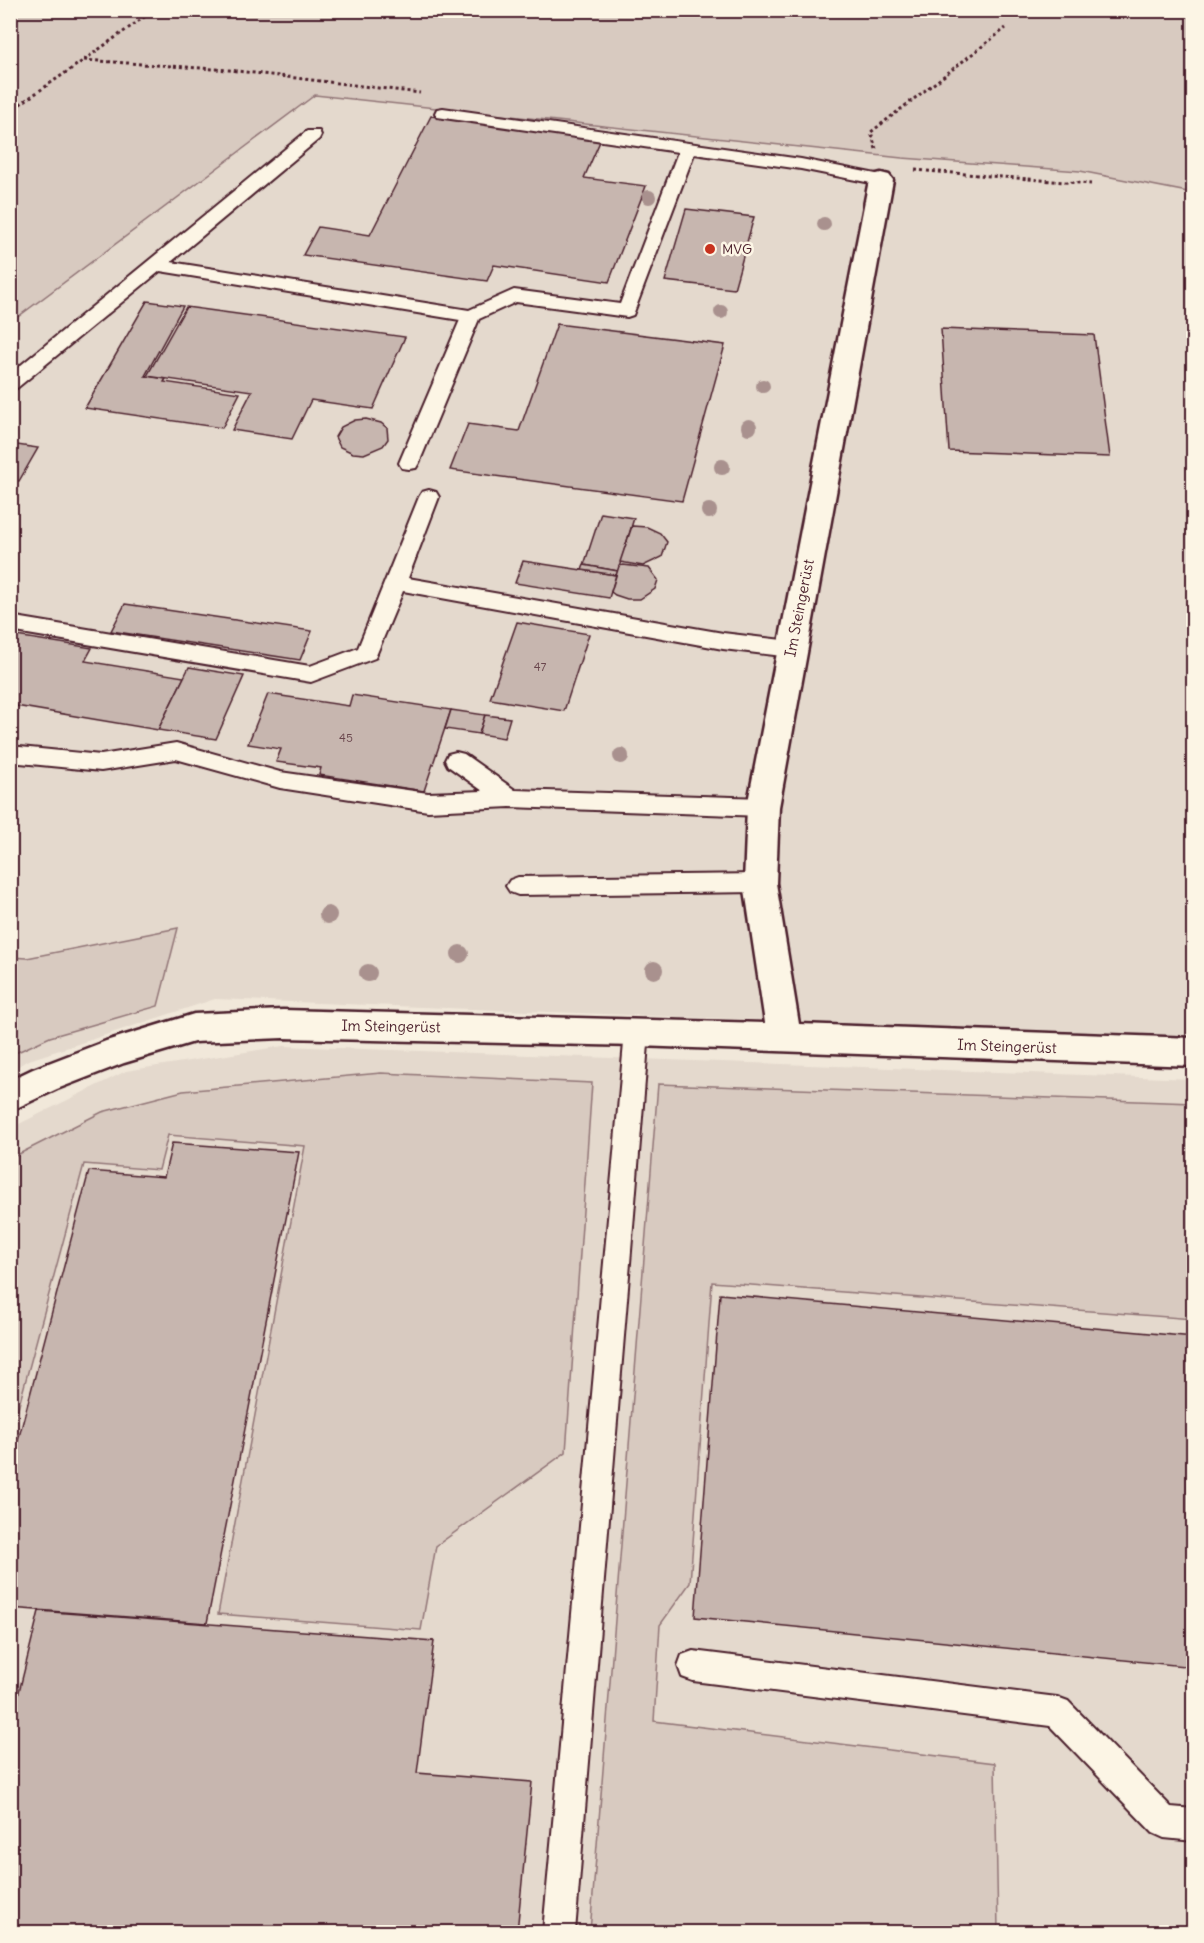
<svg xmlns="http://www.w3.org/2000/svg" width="1204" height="1943" viewBox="0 0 1204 1943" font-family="Delius,sans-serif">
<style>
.built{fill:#e4d9cd}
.green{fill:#d8cac0;stroke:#917476;stroke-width:1.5}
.building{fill:#c7b6af;stroke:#4a1f2b;stroke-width:1.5}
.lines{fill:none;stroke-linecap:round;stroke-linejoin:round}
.lane-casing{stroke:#4a1f2b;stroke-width:4}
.street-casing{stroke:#4a1f2b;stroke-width:5}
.path{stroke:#4a1f2b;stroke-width:3;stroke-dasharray:3 3;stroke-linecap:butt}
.lane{fill:#fcf5e5;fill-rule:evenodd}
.street{fill:#fcf5e5;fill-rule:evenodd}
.tree{fill:#a9918e}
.poi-dot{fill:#c8321e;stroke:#fcf5e5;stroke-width:2}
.labels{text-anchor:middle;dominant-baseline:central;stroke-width:5;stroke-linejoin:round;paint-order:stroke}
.number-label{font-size:12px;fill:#69454c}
.far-poi-label{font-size:14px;fill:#4a1f2b;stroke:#fcf5e5;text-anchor:start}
.street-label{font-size:15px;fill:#4a1f2b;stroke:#fcf5e5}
</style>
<rect width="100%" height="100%" fill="#f1e8da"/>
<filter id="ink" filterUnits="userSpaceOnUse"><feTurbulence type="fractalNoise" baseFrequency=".0167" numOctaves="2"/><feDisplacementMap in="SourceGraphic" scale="12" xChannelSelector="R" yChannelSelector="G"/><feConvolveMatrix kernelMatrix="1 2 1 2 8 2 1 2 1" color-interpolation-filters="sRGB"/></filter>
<g filter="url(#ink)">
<g class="built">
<path d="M1193 11V1037L215 999 26 1061 11 1071V322L314 95Z"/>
<path d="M283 1046 1193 1079V1932H11V1128L126 1071Z"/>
</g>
<g class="green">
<path d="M11 11H1193V193L1080 171 902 158 315 95 11 322Z"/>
<path d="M178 928 158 1006 50 1037 11 1055V957L27 958Z"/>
<path d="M381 1073 592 1083 566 1452 436 1546 421 1630 218 1614 305 1146 168 1135 159 1170 84 1164 11 1435V1158L102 1112 183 1091Z"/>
<path d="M658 1084 1193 1103V1319L712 1282 690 1583 660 1625 654 1721 995 1763 998 1932H590Z"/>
</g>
<g class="building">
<path d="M431 116 601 139 584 178 646 186 609 282 494 265 487 281 303 255 318 227 370 235Z"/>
<path d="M686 209 754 217 734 289 665 281Z"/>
<path d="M147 301 183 306 145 376 166 379 164 382 240 393 222 428 85 408Z"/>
<path d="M186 307 405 337 373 409 311 400 292 439 232 430 252 391 147 376Z"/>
<path d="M557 324 725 345 682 501 450 470 468 424 519 431Z"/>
<path d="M941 329 1094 335 1110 457 949 451Z"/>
<path d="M366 419 381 423 387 428 388 439 383 446 364 454 353 453 340 447 335 437 341 427 355 420Z"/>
<path d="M10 444 38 448 19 481 10 480Z"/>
<path d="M601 513 634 518 618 571 584 565Z"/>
<path d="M632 526 647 527 660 533 667 542 662 557 643 566 620 562Z"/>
<path d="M523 561 582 570 616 575 609 598 515 583Z"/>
<path d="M584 565 618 571 616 575 582 570Z"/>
<path d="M623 565 649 568 658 580 655 589 640 599H627L615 595 611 592 619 566Z"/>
<path d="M125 604 312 631 300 660 111 631Z"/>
<path d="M517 622 589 634 564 711 490 699Z"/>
<path d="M10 635 92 648 85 661 184 677 158 730 10 705Z"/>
<path d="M189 667 244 676 216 739 158 730Z"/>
<path d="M268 694 349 706 352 695 451 710 424 791 319 775 321 768 276 762 281 749 248 744Z"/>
<path d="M451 710 485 715 479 734 445 729Z"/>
<path d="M485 715 510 718 504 738 479 734Z"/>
<path d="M172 1143 299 1152 207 1623 10 1608V1471L89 1171 164 1177Z"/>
<path d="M720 1294 1194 1337V1667L695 1617Z"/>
<path d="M39 1611 434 1641 417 1773 532 1782 517 1932H10V1728Z"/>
</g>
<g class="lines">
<g class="lane-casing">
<g id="lane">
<path d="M443 108 801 159 881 175 887 176 890 180 887 184 881 185 801 169 694 154 633 315 627 317 516 302 479 319 419 463 416 468 409 469 402 468 399 463 460 320 160 271 17 388 10 390V374L307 131H319L321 135 319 139 171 262 469 310 514 290 620 304 678 152 437 117 435 113 437 109Z"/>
<path d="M429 490 436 492 439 497 408 578 723 633 791 641 798 644 802 649 798 654 791 657 723 649 403 591 375 658 311 682 10 631V616L310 666 358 648 419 497 422 492Z"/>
<path d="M176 743 280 772 428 793 483 791 448 766 445 760 448 754 456 752 464 754 515 790 763 798 771 801 774 807 771 813 763 816 510 807 428 811 280 788 176 759 101 771 10 762V746L101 755Z"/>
<path d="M760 874 768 877 772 883 768 889 760 892 518 895 510 892 506 886 510 880 518 877Z"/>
<path d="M637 1022 646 1025 649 1032 575 1932H543L625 1032 628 1025Z"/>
<path d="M693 1651 1057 1697 1068 1701 1171 1807 1194 1809V1841L1164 1838 1153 1833 1050 1726 693 1681 682 1677 678 1666 682 1655Z"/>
</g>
</g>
<g class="street-casing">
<path id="street" d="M881 173 889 175 893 180 779 807 776 883 799 1024 1194 1038V1066L637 1046 283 1038 194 1042 124 1063 57 1089 10 1111V1080L33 1069 106 1041 194 1014 283 1010 765 1023 744 883 747 807 869 180 873 175Z"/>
</g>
<g class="path">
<path d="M84 60 154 10"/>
<path d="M10 111 84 60 229 70 420 93"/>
<path d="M876 149 871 132 1006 28"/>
<path d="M915 170 1091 184"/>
</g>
<use href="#lane" class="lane"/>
<use href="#street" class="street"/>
</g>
<g class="tree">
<circle cx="649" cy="197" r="7"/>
<circle cx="824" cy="224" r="7"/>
<circle cx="721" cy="312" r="7"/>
<circle cx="763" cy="386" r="7"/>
<circle cx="749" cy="427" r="8"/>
<circle cx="722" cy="467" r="8"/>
<circle cx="709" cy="511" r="8"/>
<circle cx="621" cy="756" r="8"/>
<circle cx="328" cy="915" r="9"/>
<circle cx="460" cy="954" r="9"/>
<circle cx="654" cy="970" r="9"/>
<circle cx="368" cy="973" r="9"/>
</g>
</g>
<circle class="poi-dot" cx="710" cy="249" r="6"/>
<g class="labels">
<g class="number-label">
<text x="540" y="666">47</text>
<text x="346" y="737">45</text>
</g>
<g class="far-poi-label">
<text x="722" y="249">MVG</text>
</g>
<g class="street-label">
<text transform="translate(799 608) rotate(-79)">Im Steingerüst</text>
<text transform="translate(391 1026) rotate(1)">Im Steingerüst</text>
<text transform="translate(1007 1046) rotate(2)">Im Steingerüst</text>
</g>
</g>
<rect width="1204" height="1943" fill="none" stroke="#fcf5e5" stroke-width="36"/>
<rect x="18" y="18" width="1168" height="1907" fill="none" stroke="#4a1f2b" stroke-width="2" filter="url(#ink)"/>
</svg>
